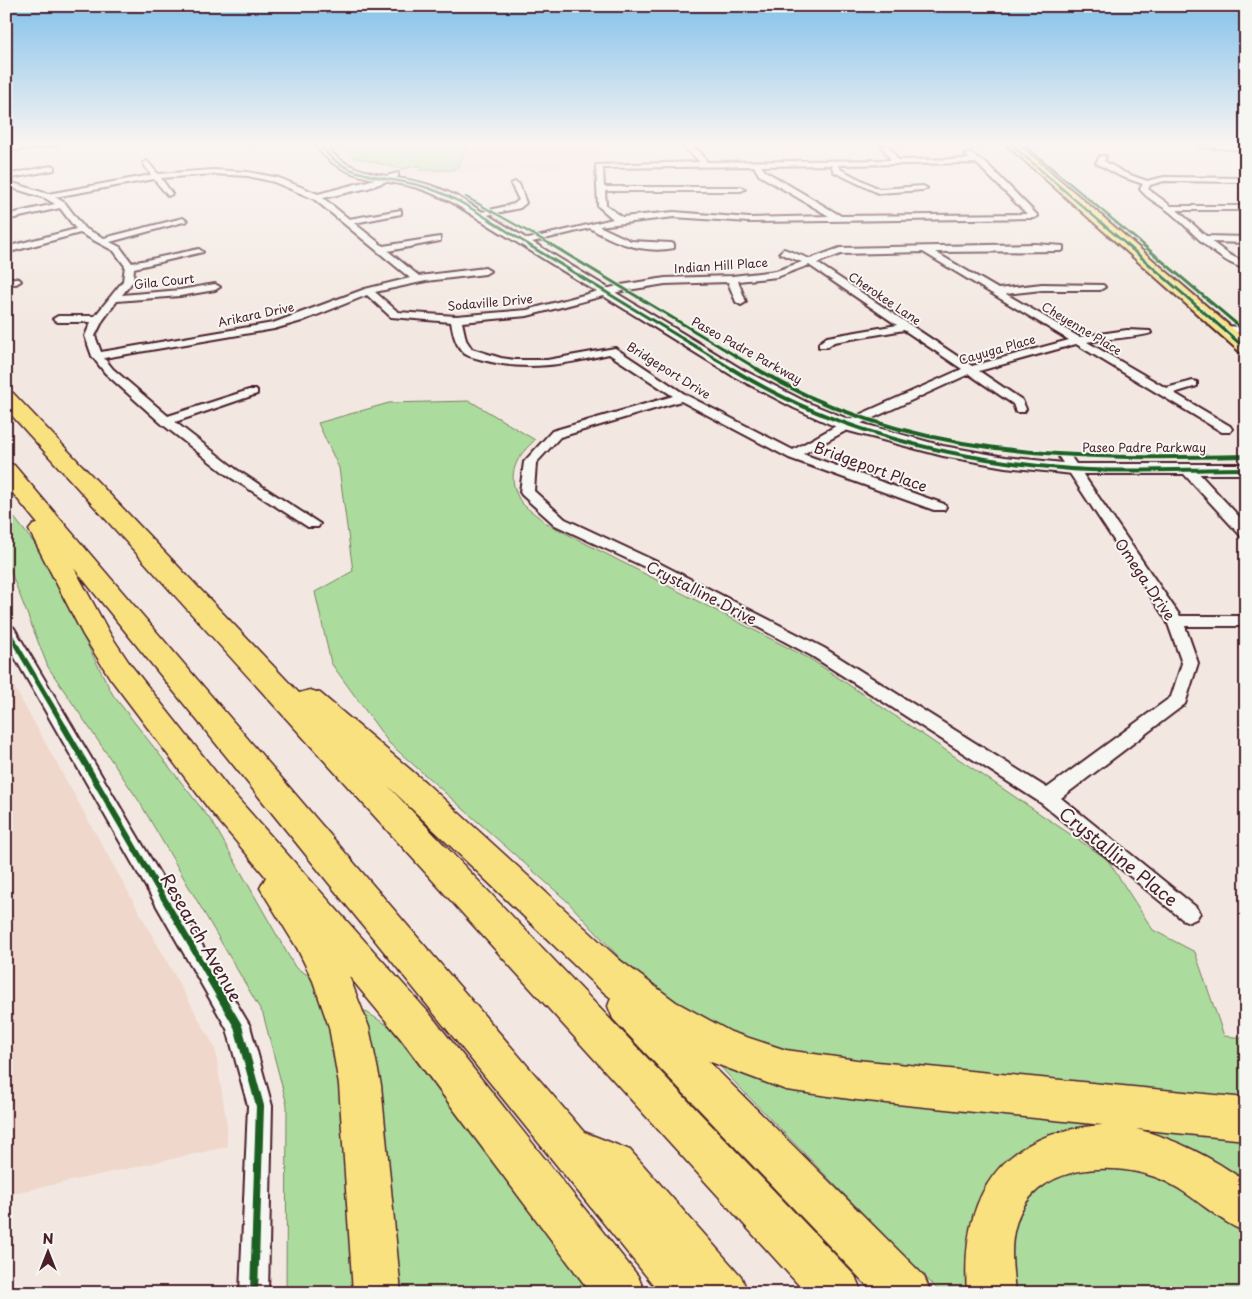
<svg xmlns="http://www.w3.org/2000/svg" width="1252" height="1299" viewBox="0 0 1252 1299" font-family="'Playpen Sans',sans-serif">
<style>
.built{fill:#efd7cc}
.green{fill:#abdc9d;stroke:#7a7e64}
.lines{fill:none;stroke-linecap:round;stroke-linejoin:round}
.minor-casing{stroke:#4a1f2b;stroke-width:4}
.secondary-casing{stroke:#4a1f2b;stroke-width:4}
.primary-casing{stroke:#4a1f2b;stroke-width:4}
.motorway-casing{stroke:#4a1f2b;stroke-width:3}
.minor{fill:#f6f6f2;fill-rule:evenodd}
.secondary{fill:#f6f6f2;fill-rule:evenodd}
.primary{fill:#fae180;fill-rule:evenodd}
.motorway{fill:#fae180;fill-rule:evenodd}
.cycleway-far5-casing{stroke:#f6f6f2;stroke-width:4}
.cycleway-far4-casing{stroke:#f6f6f2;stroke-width:5}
.cycleway-far3-casing{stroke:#f6f6f2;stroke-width:6}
.cycleway-far2-casing{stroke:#f6f6f2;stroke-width:8}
.cycleway-far1-casing{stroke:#f6f6f2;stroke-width:9}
.cycleway-casing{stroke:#f6f6f2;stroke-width:11}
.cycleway-far5{stroke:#1b5e20;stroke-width:2.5}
.cycleway-far4{stroke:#1b5e20;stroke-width:3}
.cycleway-far3{stroke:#1b5e20;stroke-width:4}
.cycleway-far2{stroke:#1b5e20;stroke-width:5}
.cycleway-far1{stroke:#1b5e20;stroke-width:6}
.cycleway{stroke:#1b5e20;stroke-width:8}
.labels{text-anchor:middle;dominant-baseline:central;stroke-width:4;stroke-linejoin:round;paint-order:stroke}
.far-street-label{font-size:12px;fill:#4a1f2b;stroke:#f6f6f2}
.street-label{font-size:15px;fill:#4a1f2b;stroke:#f6f6f2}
.near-street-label{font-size:18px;fill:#4a1f2b;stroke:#f6f6f2}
</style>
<rect width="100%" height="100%" fill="#f3e8e1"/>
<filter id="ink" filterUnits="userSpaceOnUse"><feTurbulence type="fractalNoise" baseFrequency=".02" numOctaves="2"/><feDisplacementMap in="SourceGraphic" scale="10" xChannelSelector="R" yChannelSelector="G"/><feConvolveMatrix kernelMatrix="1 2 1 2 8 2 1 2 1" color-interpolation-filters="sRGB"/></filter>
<g filter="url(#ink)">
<g class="built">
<path d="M576 145 598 147 600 166 413 176 368 166 349 158 340 146Z"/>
<path d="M6 672 215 1048 227 1125V1147L6 1195Z"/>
</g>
<g class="green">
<path d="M354 145H467L459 167H455L454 170H419L421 165 402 169 353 157 350 153Z"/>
<path d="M470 401 535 440C516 457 506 474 519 499 524 508 539 516 546 523L812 660 1107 859 1153 930 1195 952 1224 1036 1246 1038V1293H941L741 1089 567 901 389 743 331 663 315 592 353 571 339 468 318 423 389 403Z"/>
<path d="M6 507 38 548 113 695 213 823 295 967 390 1027 591 1293H286L287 1105 263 1014 139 801 48 667 6 560Z"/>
</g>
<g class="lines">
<g class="minor-casing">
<g id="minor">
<path d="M23 145H58L6 151V147Z"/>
<path d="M682 145C693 145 702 152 707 162L891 160 881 145H888L898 160 970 159 965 155 969 153 987 164 1038 216 1034 218 749 222 674 217 599 226 631 241 671 243 674 244V248C644 254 615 243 590 228L524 244 520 241 613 219 598 206 596 165 700 162ZM976 163 1027 214 841 216 765 171 761 166 831 165 834 172 878 193 923 190 927 188 923 186 879 189 840 169 838 165ZM754 166 759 175 829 216 749 218 674 212 622 217 606 205 605 191H741L745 189 741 187H604L603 168Z"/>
<path d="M1198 145 1246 146V150L1201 147Z"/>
<path d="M1100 156H1106L1104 161 1125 173 1147 181 1164 177 1246 178V182L1164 181 1150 185 1148 189 1171 206H1246V210H1177L1206 236 1246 237V243L1212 242 1228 254 1246 263V269C1214 260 1195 233 1171 213 1160 204 1148 200 1140 189L1143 184 1120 176 1096 163Z"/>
<path d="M147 161 158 174 213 170 248 172 279 178 318 194 398 173V177L368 188 323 198 349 219 401 210V214L354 223 383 246 440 237V241L388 251 419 276 485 268 490 271 485 274 426 281 375 292 398 312 456 316 527 310 621 285 665 278 732 276 776 271 802 262 781 254 780 252 784 249 810 259 840 248 1035 244 1063 246V250L1060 251 935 252 998 289 1042 284 1103 285 1105 287 1100 290H1042L1006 294 1079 337 1127 330 1150 331 1151 333C1147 336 1097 340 1087 342L1166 388 1193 381 1197 382V386L1174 393 1230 426 1232 429 1230 432H1222L1076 344 979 371 1022 400 1026 409 1024 412H1016L1013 404 969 374 851 428 803 454 944 504 946 507 944 510H934L789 458 681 401 560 437 536 463 534 491 565 519 657 562 824 648 1047 788 1171 697 1182 663 1167 621 1059 457 1061 454H1069L1180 616H1246V626H1185L1198 663 1185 704 1061 798 1196 907 1200 913 1196 919 1189 922 1182 919 1041 803 812 656 647 568 555 525 522 495 520 492 524 462 552 431 673 396 609 354C566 364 527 372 483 360 477 358 470 357 465 354 455 346 453 332 451 322L391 317 367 295 302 321 274 329 104 358 113 369 168 416 249 390H257V394L175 422 237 470 320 524 318 527H308L227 475 162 424 105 373 92 356 85 336 91 322H58L53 319 58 316H95L123 281 125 266 114 251 80 233 6 253V247L76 229 60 208 6 220V215L55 204 45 198 6 186V181L48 194 151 175 143 163ZM213 174 248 176 274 182 314 199 410 278 365 289 273 323 101 352 95 336 103 320 117 301 180 296 215 290 220 287 215 284 180 290 122 295 133 281 134 268 203 252 199 249 132 263 120 247 110 242 187 221 183 218 104 238 84 228 65 203 55 197 154 179 168 196 172 194 161 178ZM923 252 1069 340 972 366 817 263 841 254ZM809 265 897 325 827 337 819 343V347H827L834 342 904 330 962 369 843 422 793 450 686 395 615 348 547 360H515L501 358 472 349 466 340 462 322 527 316 622 291 665 284 728 282 736 302 741 305 746 302 738 281 777 277Z"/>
<path d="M51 166H54V170L6 179V175Z"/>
<path d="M515 182 519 184 526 203 520 208 478 217V213L514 204 519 200 511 184Z"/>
<path d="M6 277 19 279 21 281 16 284 6 283Z"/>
<path d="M1223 326 1246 327V333L1219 331V327Z"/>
<path d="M1189 467 1194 468 1246 524V537L1241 536 1184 474 1183 471Z"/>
<path d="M6 623 14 628 250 1026 272 1106 268 1293H240L248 1106 227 1029 6 642Z"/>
</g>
</g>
<g class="secondary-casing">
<path id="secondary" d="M316 145H326C344 175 392 175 422 183 434 186 446 191 458 197L743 370 806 402 853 421 943 446 1005 457 1073 464H1246V474H1073L1005 467 943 456 841 429 794 408 733 376 450 201C438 196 426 190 414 187 380 179 336 178 316 145Z"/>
</g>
<g class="primary-casing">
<path id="primary" d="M1007 145H1019L1246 340V354L1240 352Z"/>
</g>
<g class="motorway-casing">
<g id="motorway">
<path d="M6 391 13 393 299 693 310 690 320 693 425 782 621 961 676 1002 731 1032 786 1050 857 1060 1246 1098V1140L1136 1129C1176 1139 1212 1157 1246 1182V1232C1213 1219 1189 1189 1155 1177 1107 1160 1032 1166 1016 1224 1009 1246 1013 1270 1015 1293H967C960 1195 1000 1132 1103 1125L857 1100 786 1090 708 1061 924 1276 931 1293H874L613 1019 608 1006 611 998 595 985 388 786 855 1276 862 1293H806L6 409Z"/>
<path d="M6 463 14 465 584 1132 630 1150 741 1276 748 1293H660L74 568 110 634 130 664 230 790 429 1013 638 1276 645 1293H591L401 1039 349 976 369 1027 381 1085 401 1293H353L339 1085 329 1027 313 981 297 948 260 888 266 877 208 808 110 678 83 635 29 530 33 525 38 524 6 485Z"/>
</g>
</g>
<use href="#minor" class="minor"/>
<use href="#secondary" class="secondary"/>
<use href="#primary" class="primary"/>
<use href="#motorway" class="motorway"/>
<g class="cycleway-far5-casing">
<g id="cycleway-far5">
<path d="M321 145C340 177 385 177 418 185 458 195 494 224 529 245"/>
<path d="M1012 145 1127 245"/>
<path d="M1024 145 1143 245"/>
<path d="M466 197 552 245"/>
</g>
</g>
<g class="cycleway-far4-casing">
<g id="cycleway-far4">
<path d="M527 244 734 370"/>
<path d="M550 244 759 370"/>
<path d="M1126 244 1246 349"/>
<path d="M1142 244 1246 332"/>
</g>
</g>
<g class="cycleway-far3-casing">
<g id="cycleway-far3">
<path d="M732 369C834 432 953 460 1071 469 1127 473 1190 469 1246 469"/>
<path d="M757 369C905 459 1078 460 1246 456"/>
</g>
</g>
<g class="cycleway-far2-casing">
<path id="cycleway-far2" d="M6 628 65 728"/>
</g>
<g class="cycleway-far1-casing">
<path id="cycleway-far1" d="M64 727 212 981"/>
</g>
<g class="cycleway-casing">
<path id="cycleway" d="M211 980 238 1026 260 1106 254 1293"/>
</g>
<use href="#cycleway-far5" class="cycleway-far5"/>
<use href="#cycleway-far4" class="cycleway-far4"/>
<use href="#cycleway-far3" class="cycleway-far3"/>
<use href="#cycleway-far2" class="cycleway-far2"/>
<use href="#cycleway-far1" class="cycleway-far1"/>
<use href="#cycleway" class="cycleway"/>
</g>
</g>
<linearGradient id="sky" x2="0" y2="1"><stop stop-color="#84c2eb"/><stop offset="0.44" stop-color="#faf5f2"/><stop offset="1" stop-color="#faf5f2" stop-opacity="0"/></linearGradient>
<rect width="1252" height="327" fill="url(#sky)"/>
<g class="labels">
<g class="far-street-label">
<text transform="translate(721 265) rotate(-4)">Indian Hill Place</text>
<text transform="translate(164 281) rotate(-6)">Gila Court</text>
<text transform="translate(885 298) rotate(34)">Cherokee Lane</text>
<text transform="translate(490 302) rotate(-5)">Sodaville Drive</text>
<text transform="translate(256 314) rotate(-12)">Arikara Drive</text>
<text transform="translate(1082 328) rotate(31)">Cheyenne Place</text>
<text transform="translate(997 349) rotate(-16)">Cayuga Place</text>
<text transform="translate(747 350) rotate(29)">Paseo Padre Parkway</text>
<text transform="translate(669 370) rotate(32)">Bridgeport Drive</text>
<text x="1144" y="447">Paseo Padre Parkway</text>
</g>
<g class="street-label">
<text transform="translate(871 466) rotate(20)">Bridgeport Place</text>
<text transform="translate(1146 579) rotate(56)">Omega Drive</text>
<text transform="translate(702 592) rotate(27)">Crystalline Drive</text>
</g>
<g class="near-street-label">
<text transform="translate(1119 856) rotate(39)">Crystalline Place</text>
<text transform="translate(202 937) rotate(60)">Research Avenue</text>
</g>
</g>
<rect width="1252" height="1299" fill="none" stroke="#f6f6f2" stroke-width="25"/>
<rect x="12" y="12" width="1227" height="1274" fill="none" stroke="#4a1f2b" stroke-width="2" filter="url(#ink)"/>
<g transform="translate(48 1252)" stroke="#f6f6f2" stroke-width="4" paint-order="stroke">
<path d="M0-4L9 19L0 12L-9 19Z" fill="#4a1f2b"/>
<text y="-8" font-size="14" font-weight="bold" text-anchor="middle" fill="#4a1f2b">N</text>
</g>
</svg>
